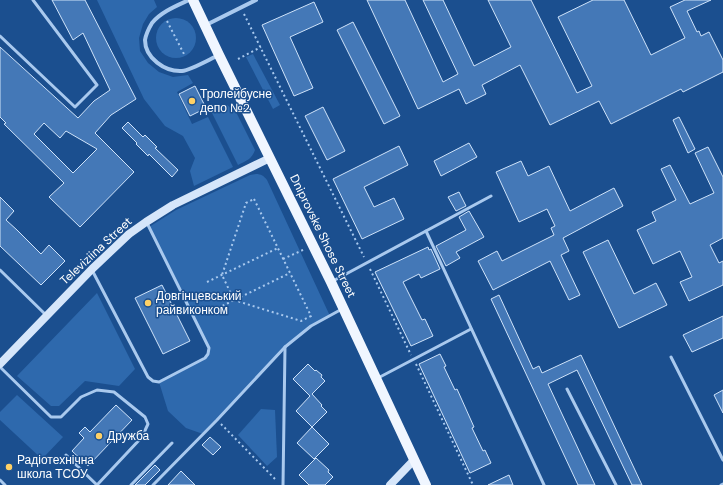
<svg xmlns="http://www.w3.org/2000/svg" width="723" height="485" viewBox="0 0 723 485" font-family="'DM Sans',sans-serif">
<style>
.green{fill:#2e69ad}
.building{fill:#4478b7;stroke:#cfe3fa;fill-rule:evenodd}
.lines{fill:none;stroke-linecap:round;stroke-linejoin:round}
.path{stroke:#a9c9ee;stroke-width:2;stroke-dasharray:2 3;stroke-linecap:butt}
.lane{stroke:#a9c9ee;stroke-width:3}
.street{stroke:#a9c9ee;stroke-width:4}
.secondary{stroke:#d6e6fa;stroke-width:8}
.primary{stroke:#f0f6ff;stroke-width:10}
.poi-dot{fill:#ffd166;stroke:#1b4f8f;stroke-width:1.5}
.labels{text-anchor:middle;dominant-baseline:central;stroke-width:3;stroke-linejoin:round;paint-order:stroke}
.poi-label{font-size:12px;fill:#fff;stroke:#1b4f8f;text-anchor:start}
.street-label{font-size:12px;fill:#fff;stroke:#1b4f8f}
</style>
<rect width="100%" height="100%" fill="#1b4f8f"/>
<g class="green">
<path d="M97 0H154L157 7 149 14 143 24 139 38 140 51 148 63 159 72 173 77 188 75 193 83 177 92 192 124 208 117 233 167 194 186 190 171 195 158 183 136 165 126 144 99Z"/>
<circle cx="176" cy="38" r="20"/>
<path d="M253 54 280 105 273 109 246 57Z"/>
<path d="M227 105 236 112 255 150C252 159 246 161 238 165L212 113Z"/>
<path d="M256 174C261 174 264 176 267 180L330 316 311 326 285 347 203 434 186 428 168 411 159 382 205 358 209 348 149 227 176 210 250 175Z"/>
<path d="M97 293 135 369 119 386 85 381 59 406H51L17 376Z"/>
<path d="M17 395 63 437 42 459 0 420V412Z"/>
<path d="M261 409 275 410 277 457 267 466 238 435Z"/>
</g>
<g class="building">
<path d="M52 0H85L136 99 111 115 95 133 134 172 80 227 49 197 64 183 4 124 6 123 0 117V47L78 118 94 101 110 90 83 33 73 40ZM44 123 60 138 66 131 97 149 73 173 34 134Z"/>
<path d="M367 0H405L443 82 458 74 423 0H443L474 66 511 47 488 0H531L577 93 592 86 558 17 593 0H624L651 55 685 38 670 7 685 0H711L687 11 697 32 699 31 701 36 709 32 723 60V72L683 92 681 89 611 124 599 101 550 125 520 65 482 85 486 94 466 104 459 89 418 109Z"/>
<path d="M314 2 323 22 290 37 313 88 294 96 262 25Z"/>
<path d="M353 22 400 116 384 124 337 30Z"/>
<path d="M195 86 206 108 190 116 179 94Z"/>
<path d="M323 107 345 151 327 160 305 116Z"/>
<path d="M679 117 695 149 688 153 673 120Z"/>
<path d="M128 122 143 137 145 135 157 147 155 148 178 170 172 177 149 154 148 156 136 144 137 143 122 128Z"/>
<path d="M469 143 477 157 441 176 434 161Z"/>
<path d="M399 146 408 165 364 187 374 207 394 198 404 219 362 239 333 179Z"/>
<path d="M708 147 723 177V238L710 245 719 263 723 261V285L689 301 680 282 692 277 680 251 653 264 637 230 656 221 652 212 676 200 661 169 670 165 690 204 714 193 695 153Z"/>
<path d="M521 161 528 176 549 166 570 211 614 188 623 206 563 238 569 251 561 255 580 295 569 300 550 261 493 290 478 261 497 251 502 261 554 235 551 228 555 226 547 209 519 222 496 172Z"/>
<path d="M459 192 466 206 456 211 448 197Z"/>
<path d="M0 197 14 211 6 220 17 230 41 254 49 245 65 261 41 285 0 246Z"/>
<path d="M469 211 484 237 456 252 460 258 446 266 436 246 466 230 459 217Z"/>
<path d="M608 240 634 294 656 283 667 305 619 328 583 252Z"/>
<path d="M428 247 429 250 431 249 440 269 421 278 419 274 403 282 422 320 425 319 433 336 411 346 375 272Z"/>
<path d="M162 285 190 341 163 354 135 298Z"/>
<path d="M499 295 533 369 539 366 542 373 581 355 642 485H632L577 370 548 384 595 485H578L491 299Z"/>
<path d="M723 316V338L692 352 683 335Z"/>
<path d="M440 354 446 366 444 367 455 390 457 389 474 427 472 428 483 451 485 450 491 463 470 473 419 364Z"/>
<path d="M308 364 315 371 316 370 322 375 321 377 325 381 312 394 322 405 321 406 327 412 312 427 296 411 310 396 293 379Z"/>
<path d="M723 390V413L714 395Z"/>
<path d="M116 405 132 420 88 466 72 451 84 438 79 433 85 427 90 432Z"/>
<path d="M312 427 329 444 314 459 297 443Z"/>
<path d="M210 437 221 447 213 455 202 445Z"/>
<path d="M316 458 329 470 328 472 333 477 325 485H309L299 475Z"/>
<path d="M155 465 160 470 145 485H135Z"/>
<path d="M181 471 195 485H168Z"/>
<path d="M509 475 513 485H488Z"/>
</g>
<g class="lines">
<g class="path">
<path d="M244 14 364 257"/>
<path d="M167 21 185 56"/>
<path d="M238 59 261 47"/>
<path d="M254 199 311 316 301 321 234 300 222 275 246 203Z"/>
<path d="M283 259 305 249"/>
<path d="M370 269 411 355"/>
<path d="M207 282 278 248"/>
<path d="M218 308 290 273"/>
<path d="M416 364 473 485"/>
<path d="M221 424 277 481"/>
</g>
<g class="lane">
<path d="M0 36 75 107 97 85 33 0"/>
<path d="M426 231 544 485"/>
<path d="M0 270 46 315"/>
<path d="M92 270 148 377 153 381 159 382 205 358 208 354 209 348 147 223"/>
<path d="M333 281 491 196"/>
<path d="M671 357 723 460"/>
<path d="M0 367 51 417H61L81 397 97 390 114 392 145 417 148 424 142 437 97 485 66 455"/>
<path d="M378 378 471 329"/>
<path d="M567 389 616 485"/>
<path d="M0 480 5 485"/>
<path d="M131 485 172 443"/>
<path d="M153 485 217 420 285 347 311 326 342 309"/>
<path d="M283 485 285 347"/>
<path d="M721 485 723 484"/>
</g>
<g class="street">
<path d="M189 0C176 6 161 12 152 23 149 28 146 34 145 40 145 58 165 72 182 71 191 70 210 59 219 55"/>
<path d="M206 25 256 0"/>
</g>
<g class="secondary">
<path d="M0 364 92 269 129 234 146 222 173 205 270 158"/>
<path d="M390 485 414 460"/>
</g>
<path class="primary" d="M193 0 219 55 331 282 426 485"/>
</g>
<g class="poi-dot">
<circle cx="192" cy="101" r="4"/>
<circle cx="148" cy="303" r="4"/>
<circle cx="99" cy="436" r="4"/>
<circle cx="9" cy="467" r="4"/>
</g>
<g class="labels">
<g class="poi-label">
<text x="200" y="94">Тролейбусне<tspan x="200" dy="14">депо №2</tspan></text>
<text x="156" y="296">Довгінцевський<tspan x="156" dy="14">райвиконком</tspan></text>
<text x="107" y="436">Дружба</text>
<text x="17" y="460">Радіотехнічна<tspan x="17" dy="14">школа ТСОУ</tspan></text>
</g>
<g class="street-label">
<text transform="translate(323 236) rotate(64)">Dniprovske Shose Street</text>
<text transform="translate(96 251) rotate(-43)">Televiziina Street</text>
</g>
</g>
</svg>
